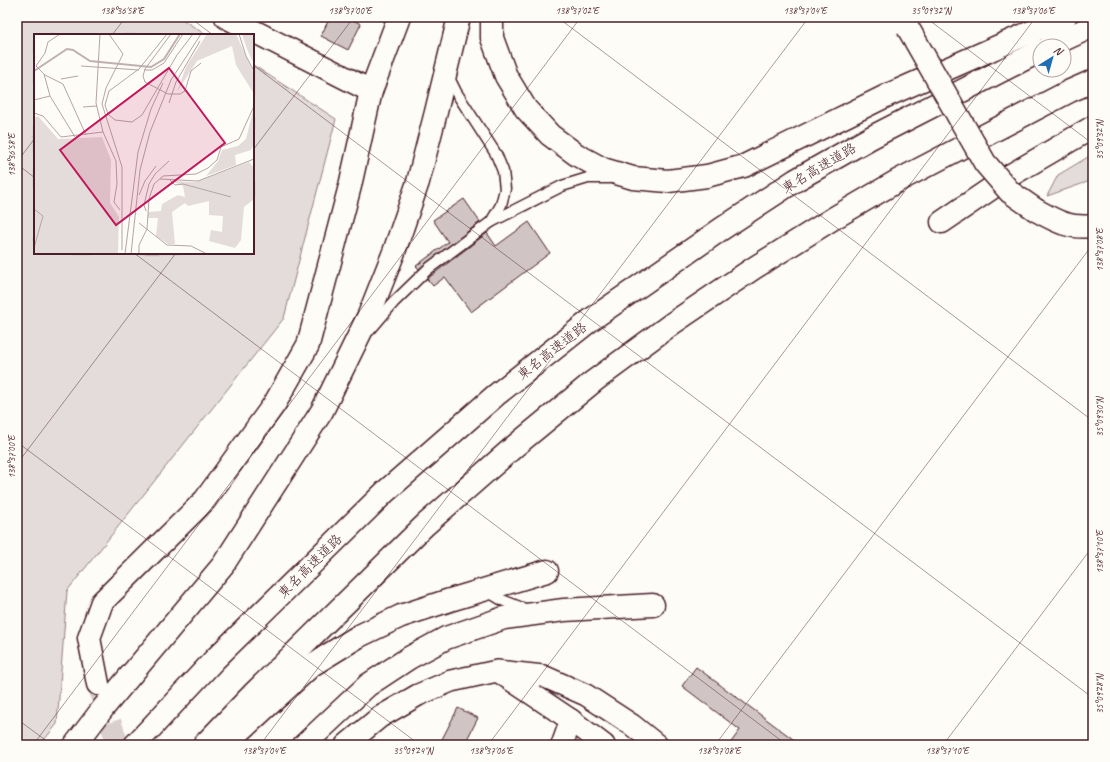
<svg xmlns="http://www.w3.org/2000/svg" width="1110" height="762" viewBox="0 0 1110 762" font-family="Caveat,'Klee One',sans-serif">
<style>
.green{fill:#e3dcda;stroke:#967e82}
.building{fill:#d0c5c4;stroke:#4a1f2b}
.lines{fill:none;stroke-linecap:round;stroke-linejoin:round}
.tertiary-tunnel{stroke:#d9d0ce;stroke-width:22;stroke-dasharray:22 11;stroke-linecap:butt}
.service-casing{stroke:#4a1f2b;stroke-width:13}
.minor-casing{stroke:#4a1f2b;stroke-width:24}
.tertiary-casing{stroke:#4a1f2b;stroke-width:25}
.motorway-casing{stroke:#4a1f2b;stroke-width:25}
.service{stroke:#fdfcf7;stroke-width:10}
.minor{stroke:#fdfcf7;stroke-width:21}
.tertiary{stroke:#fdfcf7;stroke-width:22}
.motorway{stroke:#fdfcf7;stroke-width:22}
.motorway-bridge-casing{stroke:#4a1f2b;stroke-width:25;stroke-linecap:butt}
.motorway-bridge{stroke:#fdfcf7;stroke-width:22}
.ticks{fill:none;stroke:#4a1f2b;stroke-width:1;stroke-opacity:0.45}
.labels{text-anchor:middle;dominant-baseline:central;stroke-width:3;stroke-linejoin:round;paint-order:stroke}
.street-label{font-size:14px;fill:#4a1f2b;stroke:#fdfcf7}
.inset-river{fill:none;stroke:#c0b1b1;stroke-width:2}
.inset-road{fill:none;stroke:#b5a4a5;stroke-width:1}
.view{fill:#c2185b;fill-opacity:0.15;stroke:#c2185b;stroke-width:2}
.inset-edge{fill:none;stroke:#4a1f2b;stroke-width:2}
.neatline{fill:none;stroke:#4a1f2b;stroke-width:1.5}
.ticks-label{font-size:10px;text-anchor:middle;fill:#4a1f2b}
</style>
<rect width="100%" height="100%" fill="#fdfcf7"/>
<filter id="ink" filterUnits="userSpaceOnUse"><feTurbulence type="fractalNoise" baseFrequency=".025" numOctaves="2"/><feDisplacementMap in="SourceGraphic" scale="8" xChannelSelector="R" yChannelSelector="G"/><feConvolveMatrix kernelMatrix="1 2 1 2 8 2 1 2 1" color-interpolation-filters="sRGB"/></filter>
<g filter="url(#ink)">
<g class="green">
<path d="M17 17H179L206 35H35V253H253V65L336 119 284 318 67 591 57 724 40 745H17Z"/>
<path d="M1093 154V180L1047 196 1058 175Z"/>
</g>
<g class="building">
<path d="M330 17H347L361 24 348 50 321 36Z"/>
<path d="M464 199 480 222 419 269 416 266 448 242 433 220Z"/>
<path d="M529 222 550 253 471 312 445 277 433 286 427 279 487 233 496 246Z"/>
<path d="M696 667 801 745H729L740 730 682 686Z"/>
<path d="M458 708 478 718 464 745H439Z"/>
</g>
<g class="lines">
<path class="tertiary-tunnel" d="M100 691 118 745"/>
<g class="service-casing">
<g id="service">
<path d="M491 222 562 186 588 178H609"/>
<path d="M370 330 394 302 428 269 491 222 501 205 505 189 503 171 496 154 456 92 450 80V74"/>
<path d="M487 591 502 600 527 610"/>
</g>
</g>
<g class="minor-casing">
<g id="minor">
<path d="M499 672 571 720 604 745"/>
<path d="M346 745 380 717 418 695 451 681 497 671 543 676 586 695 632 725 657 745"/>
<path d="M562 745 571 720"/>
</g>
</g>
<g class="tertiary-casing">
<g id="tertiary">
<path d="M226 17 371 91"/>
<path d="M98 684 89 638 102 602 205 500 275 403 308 345 350 186 371 91 399 17"/>
</g>
</g>
<g class="motorway-casing">
<g id="motorway">
<path d="M492 17V38L506 76 526 109 550 135 577 155 603 169 633 178 668 181 707 176 744 166 888 95 1065 17"/>
<path d="M1050 46 1093 26"/>
<path d="M1036 210C1056 221 1069 229 1093 226"/>
<path d="M942 222 1011 175 1093 127"/>
<path d="M75 745 104 707 223 565 322 411 369 315 394 252 418 182 436 112 459 17"/>
<path d="M135 745 215 659 385 492 496 395 592 319 720 230 796 180 872 137 1040 51"/>
<path d="M204 745 253 694 425 525 515 446 594 381 673 323 754 268 834 218 899 180 1070 91 1093 81"/>
<path d="M225 745 312 665 359 636 401 616 450 600 547 571"/>
<path d="M304 745 368 685 409 658 446 638 504 618 564 610 653 605"/>
</g>
</g>
<use href="#service" class="service"/>
<use href="#minor" class="minor"/>
<use href="#tertiary" class="tertiary"/>
<use href="#motorway" class="motorway"/>
<g class="motorway-bridge-casing">
<path id="motorway-bridge" d="M908 28 985 163 1010 192 1036 210"/>
</g>
<use href="#motorway-bridge" class="motorway-bridge"/>
</g>
</g>
<path class="ticks" d="M189 17 213 35M557 17 1093 421M925 17 1093 144M112 35 126 17M253 65 1093 698M253 150 354 17M17 162 35 138M17 164 35 178M134 253 787 745M17 442 420 745M17 464 176 253M17 719 52 745M33 745 581 17M260 745 809 17M488 745 1036 17M715 745 1093 244M943 745 1093 546"/>
<g class="labels">
<g class="street-label">
<text transform="translate(819 168) rotate(-31)">東名高速道路</text>
<text transform="translate(552 351) rotate(-38)">東名高速道路</text>
<text transform="translate(310 566) rotate(-45)">東名高速道路</text>
</g>
</g>
<g transform="translate(34 34)">
<rect width="220" height="220" fill="#fdfcf7"/>
<path d="M173 0H202L220 40V60L202 31 198 12 163 27 143 58 152 33ZM208 0H220V30L213 15ZM220 73V110L217 116 201 121 202 131 172 142 184 127 188 116 204 112 212 105ZM4 82 24 105 68 103 77 126 76 169 85 183 84 220H0V84ZM215 128 220 134V165L210 173 207 206 201 214 175 207 177 196 188 198 189 182 175 181V167L154 172 151 169 138 178 141 210H134L122 202 124 184H114V178L127 177 128 170 144 161 151 163 149 152 138 147 161 148Z" fill="#e3dcda"/>
<path class="inset-river" d="M0 37 33 15 39 16 56 27 117 33 130 25 146 0"/>
<path class="inset-road" d="M26 0 14 8 11 19 2 32 11 41 29 50 52 101M66 0 62 69 69 98 82 127 83 150 80 168 86 176M75 0 89 20 72 54 68 70 88 133V216M133 0 105 35 75 57 71 71 74 80 81 86 98 88 108 81 143 21 159 0M137 0 111 35 109 42 111 48 134 60H146L151 57 157 37 167 29M205 0 212 22 220 37M47 32 105 36M110 36H118L130 29 149 0M10 40 16 62 41 103M27 45 44 42M0 66 16 62M135 69 142 48 166 7M49 73 63 72M0 79 9 82 27 103 69 98M126 145 164 147 220 125M135 145 141 151 149 150 197 163M105 161 111 147 122 132M0 175 9 182 0 214M112 177 110 171 115 150 121 140 135 127M105 189 133 211 157 212 173 220M91 220 104 118 117 75 129 49M97 220 106 136 116 98 137 46 167 0M105 220V211L113 195 115 165 120 150 129 142 162 140 174 134 183 126 187 113 205 105 220 72"/>
<path class="view" d="M135 34 191 109 82 191 26 116Z"/>
<rect width="220" height="220" class="inset-edge"/>
</g>
<rect width="1110" height="762" fill="none" stroke="#fdfcf7" stroke-width="44"/>
<g transform="translate(1052 58) rotate(37)"><circle r="19" fill="#fdfcf7" stroke="#b5a4a5"/>
<path d="M0-3L7 15L0 10L-7 15Z" fill="#1f6fb2"/>
<text y="-6" font-size="11" font-weight="bold" text-anchor="middle" fill="#4a1f2b">N</text>
</g>
<rect x="22" y="22" width="1066" height="718" class="neatline"/>
<g class="ticks-label">
<text x="122" y="14">138°36'58"E</text>
<text x="350" y="14">138°37'00"E</text>
<text x="577" y="14">138°37'02"E</text>
<text x="805" y="14">138°37'04"E</text>
<text x="931" y="14">35°09'32"N</text>
<text x="1033" y="14">138°37'06"E</text>
<text transform="translate(1099 140) rotate(-90)" y="4">35°09'32"N</text>
<text transform="translate(11 155) rotate(-90)" y="4">138°36'58"E</text>
<text transform="translate(1099 250) rotate(-90)" y="4">138°37'08"E</text>
<text transform="translate(1099 417) rotate(-90)" y="4">35°09'30"N</text>
<text transform="translate(11 457) rotate(-90)" y="4">138°37'00"E</text>
<text transform="translate(1099 552) rotate(-90)" y="4">138°37'10"E</text>
<text transform="translate(1099 694) rotate(-90)" y="4">35°09'28"N</text>
<text x="264" y="754">138°37'04"E</text>
<text x="413" y="754">35°09'24"N</text>
<text x="491" y="754">138°37'06"E</text>
<text x="719" y="754">138°37'08"E</text>
<text x="947" y="754">138°37'10"E</text>
</g>
</svg>
